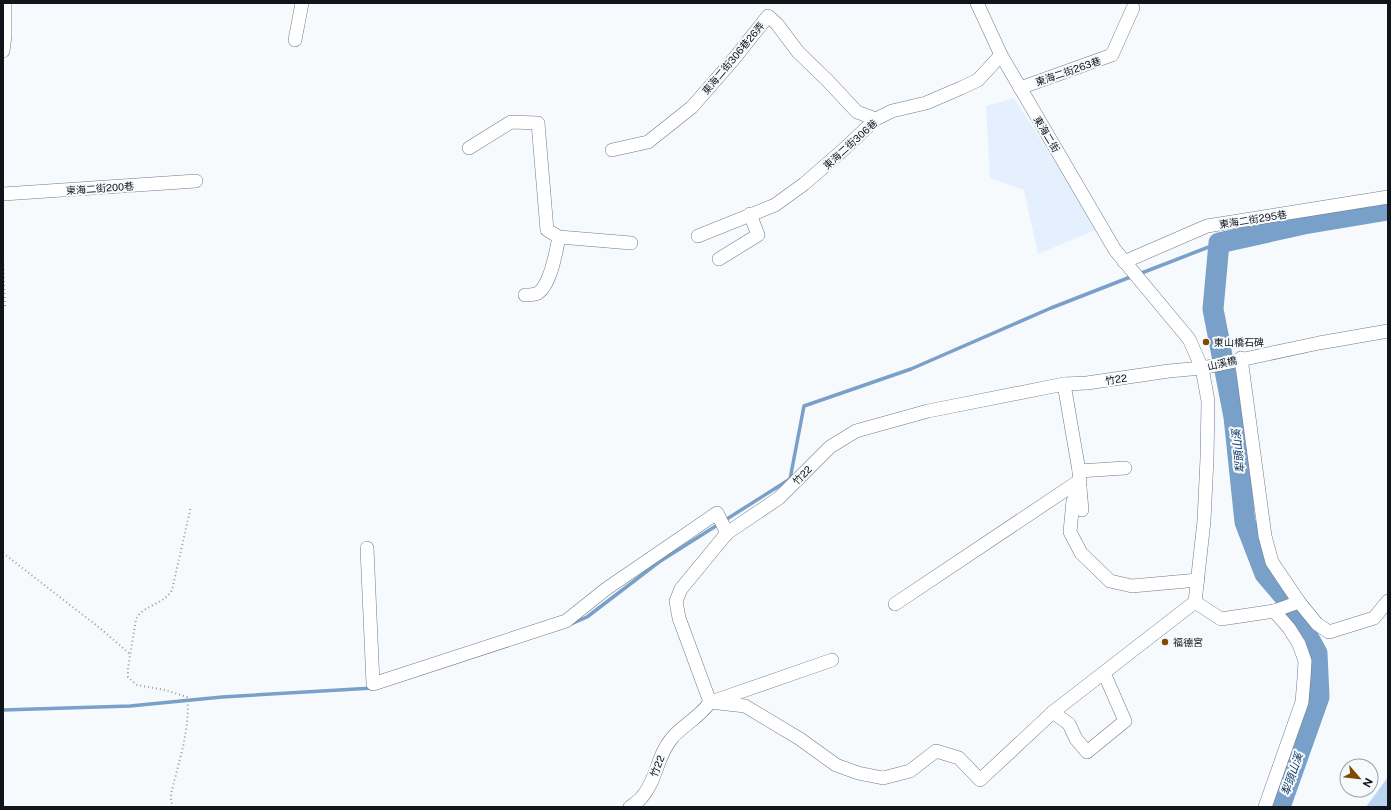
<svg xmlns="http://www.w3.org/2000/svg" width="1391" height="810" viewBox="0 0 1391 810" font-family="'Public Sans','Noto Sans TC',sans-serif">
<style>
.built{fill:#e4f0fe}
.green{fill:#bad4f1}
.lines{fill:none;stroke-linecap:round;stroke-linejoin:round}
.stream{stroke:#79a0c9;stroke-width:3.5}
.river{stroke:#79a0c9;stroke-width:21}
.minor-casing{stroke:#6e7b8a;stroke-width:14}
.path{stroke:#979b9f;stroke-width:2;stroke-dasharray:1 3;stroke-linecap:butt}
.minor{stroke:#fff;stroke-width:13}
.poi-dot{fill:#834800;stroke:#f7fafd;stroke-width:1.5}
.labels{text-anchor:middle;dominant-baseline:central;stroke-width:4;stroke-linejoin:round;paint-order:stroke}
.street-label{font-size:10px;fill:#10151b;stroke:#f7fafd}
.poi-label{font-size:10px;fill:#10151b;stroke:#f7fafd;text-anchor:start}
.water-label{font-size:11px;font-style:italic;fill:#0f3961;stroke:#f7fafd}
</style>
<rect width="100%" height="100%" fill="#f7fafd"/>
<path class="built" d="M1014 98 1098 229 1038 254 1024 190 990 178 986 106Z"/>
<path class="green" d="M1388 777V807H1366Z"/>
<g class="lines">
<g class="stream">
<path d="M1139 274 1219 243"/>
<path d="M571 624 587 617 659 562 790 479 804 406 911 369 1051 308 1133 276"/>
<path d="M3 710 130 706 222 697 373 688"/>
</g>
<path class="river" d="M1280 807 1319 697 1317 653 1289 602 1265 574 1245 522 1234 417 1213 309 1219 243 1304 224 1388 210"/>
<g class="minor-casing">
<g id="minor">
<path d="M977 3 1001 55 1115 250 1189 339 1202 368 1208 401 1207 458 1204 521 1195 602 1221 619 1274 611 1289 628 1299 644 1305 661 1304 678 1302 702 1265 807"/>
<path d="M295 40 302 3"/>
<path d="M3 51 5 36V3"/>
<path d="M1020 88 1112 55 1133 8"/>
<path d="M469 148 511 122 538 123 547 230 559 237 631 243"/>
<path d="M612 150 648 142 692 107 733 60 768 16 777 24 798 52 827 80 857 112 876 119"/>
<path d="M3 194 196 181"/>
<path d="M698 236 775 205 804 184 842 151 876 119 892 111 926 103 961 88 978 80 1001 55"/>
<path d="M719 259 758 235 750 214"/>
<path d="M1124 262 1207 226 1388 197"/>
<path d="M525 295C529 295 534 295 538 293 551 284 556 252 559 237"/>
<path d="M1241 358 1265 536 1272 562 1299 602 1317 624 1329 632 1374 618 1388 601"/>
<path d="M1064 384 1079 471 1080 488 1073 501 1070 532 1081 553 1110 581 1132 586 1198 580"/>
<path d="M1079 471 1125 468"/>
<path d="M1080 488 1082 510"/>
<path d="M367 548 373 684 566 621 606 589 717 513 727 533"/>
<path d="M895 604 1079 481"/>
<path d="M1274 611 1299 602"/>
<path d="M1104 673 1125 721 1087 752 1076 739 1069 724 1053 712 1195 602"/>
<path d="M714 701 832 660"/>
<path d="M710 702 745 706 800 739 836 765 858 773 883 778 910 771 936 751 959 758 980 780 1053 712"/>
<path d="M630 807C634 804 639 801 642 797 657 780 657 755 672 738 683 725 700 717 710 702L679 618 676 601 681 589 727 533 779 498 830 447 856 431 928 411 1064 384 1087 383 1169 371 1202 368 1319 343 1388 331"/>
</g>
</g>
<g class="path">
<path d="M3 257 5 307"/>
<path d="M3 553 101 629 130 654"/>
<path d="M174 807 171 802V794C178 764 191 728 187 697L165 690 137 685 128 677V668L136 619C143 605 165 604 172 590L191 506"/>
</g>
<use href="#minor" class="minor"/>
</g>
<g class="poi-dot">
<circle cx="1206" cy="342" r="4"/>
<circle cx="1165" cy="642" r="4"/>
</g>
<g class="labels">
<g class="street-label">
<text transform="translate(733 58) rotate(-50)">東海二街306巷26弄</text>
<text transform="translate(1068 71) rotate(-19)">東海二街263巷</text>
<text transform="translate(1047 134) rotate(59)">東海二街</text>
<text transform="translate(850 144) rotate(-42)">東海二街306巷</text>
<text transform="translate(100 188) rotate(-4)">東海二街200巷</text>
<text transform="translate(1253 219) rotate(-9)">東海二街295巷</text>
<text transform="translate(1222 363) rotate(-13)">山溪橋</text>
<text transform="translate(1116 379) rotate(-8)">竹22</text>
<text transform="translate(802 475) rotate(-45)">竹22</text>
<text transform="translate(657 766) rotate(-68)">竹22</text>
</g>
<g class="poi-label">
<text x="1214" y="342">東山橋石碑</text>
<text x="1173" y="642">福德宮</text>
</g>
<g class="water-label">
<text transform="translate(1238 451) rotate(-96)">犁頭山溪</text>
<text transform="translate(1292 774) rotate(-71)">犁頭山溪</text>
</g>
</g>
<rect width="1391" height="810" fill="none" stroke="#10151b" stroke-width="8"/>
<g transform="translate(1359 778) rotate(118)"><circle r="19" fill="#f7fafd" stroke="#9b9ea3"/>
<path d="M0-3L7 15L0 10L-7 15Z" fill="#834800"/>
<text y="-6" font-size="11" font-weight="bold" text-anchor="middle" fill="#10151b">N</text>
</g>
</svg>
